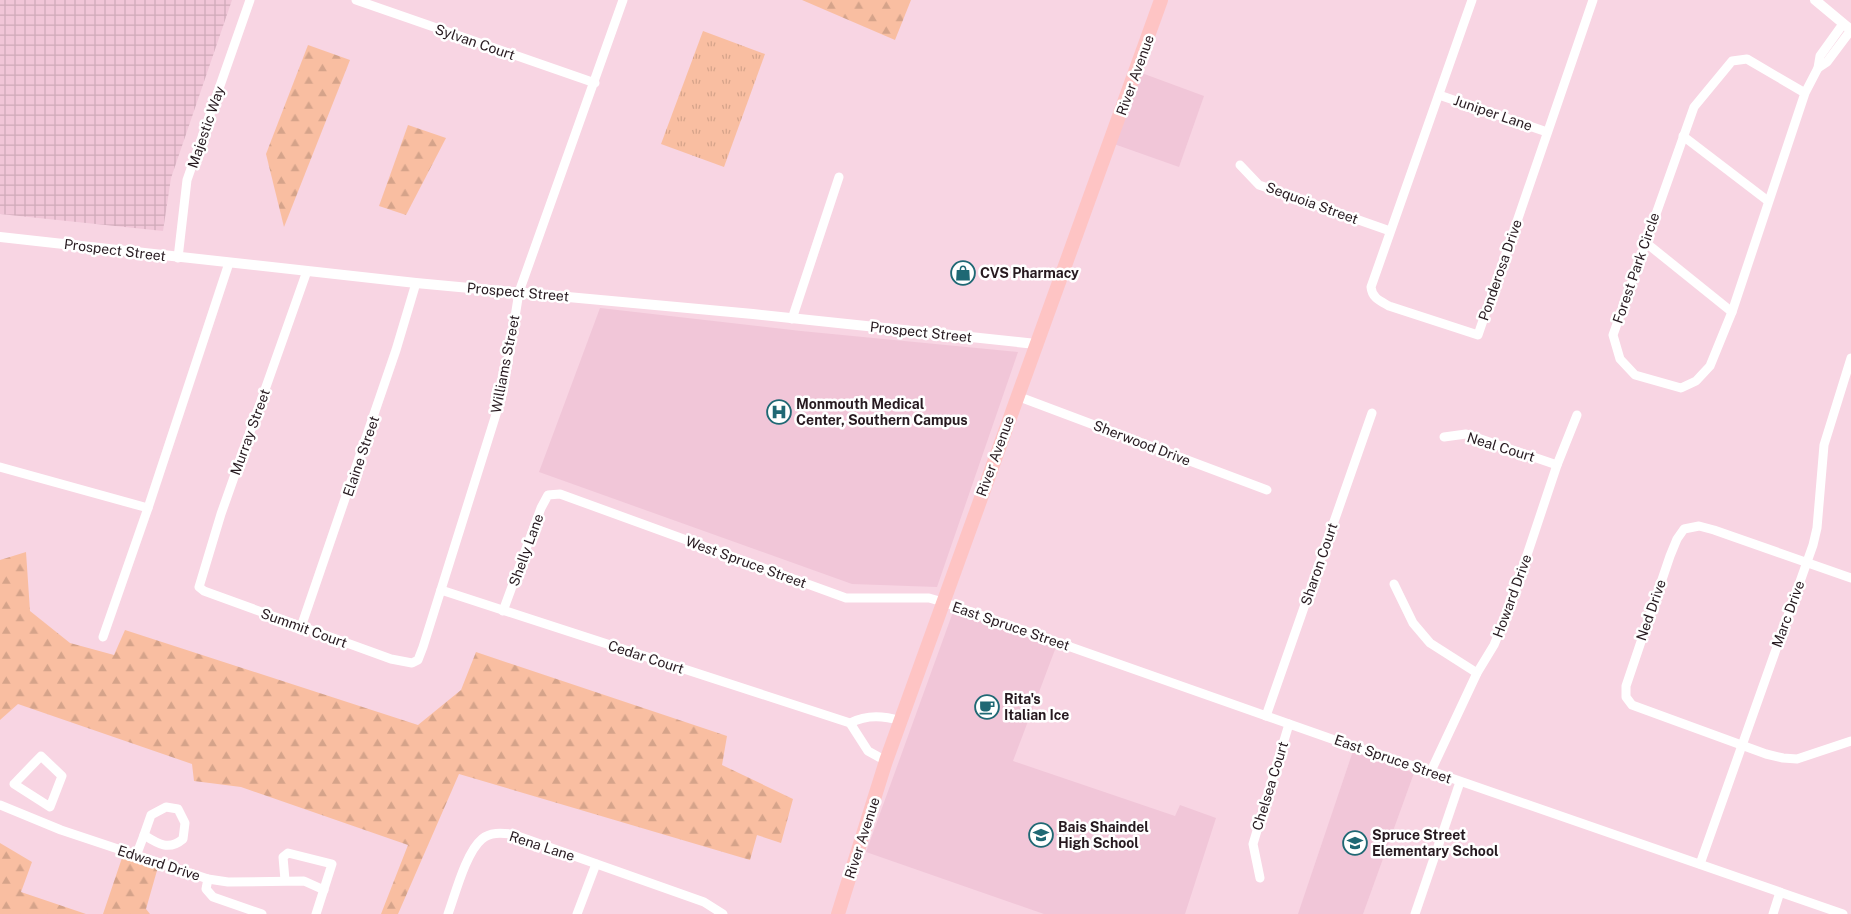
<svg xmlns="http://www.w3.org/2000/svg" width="1851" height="914" viewBox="0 0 1851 914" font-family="'Public Sans',sans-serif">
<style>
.built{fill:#f1c6d8}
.industrial{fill:url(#industrial-grid)}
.grass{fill:url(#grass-tufts)}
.forest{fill:url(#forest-firs)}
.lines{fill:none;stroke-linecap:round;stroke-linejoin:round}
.minor{stroke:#fff;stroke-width:9}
.tertiary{stroke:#fff;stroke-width:10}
.trunk{stroke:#fec4c4;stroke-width:14}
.labels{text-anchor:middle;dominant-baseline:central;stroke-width:5;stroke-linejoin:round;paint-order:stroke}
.street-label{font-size:14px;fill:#271a20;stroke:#fff}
.poi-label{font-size:14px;font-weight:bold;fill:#271a20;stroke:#fff;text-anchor:start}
</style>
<defs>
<pattern id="industrial-grid" width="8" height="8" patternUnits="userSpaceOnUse" patternTransform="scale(1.25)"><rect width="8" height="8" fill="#f1c6d8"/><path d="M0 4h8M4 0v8" fill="none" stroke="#cfaab9"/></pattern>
<pattern id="grass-tufts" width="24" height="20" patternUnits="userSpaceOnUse" patternTransform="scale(1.25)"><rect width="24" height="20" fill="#f9bea1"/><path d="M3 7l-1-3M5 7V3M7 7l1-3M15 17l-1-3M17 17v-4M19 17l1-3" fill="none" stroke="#d5a38a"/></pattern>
<pattern id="forest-firs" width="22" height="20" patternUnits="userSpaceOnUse" patternTransform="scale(1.25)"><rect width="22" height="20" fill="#f9bea1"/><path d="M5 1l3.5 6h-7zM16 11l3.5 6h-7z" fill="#d5a38a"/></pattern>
</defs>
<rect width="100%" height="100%" fill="#f8d5e3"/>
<g class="built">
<path d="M1139 72 1204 96 1179 167 1114 144Z"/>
<path d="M600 308 801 331 1018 352 937 587 852 584 539 472Z"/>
<path d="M953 612 1056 647 1013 761 1175 816 1180 805 1216 818 1185 914H1044L866 852Z"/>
<path d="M1353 751 1414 773 1363 914H1298Z"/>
</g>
<path class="industrial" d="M0 0H232L171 178 163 231 0 214Z"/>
<path class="grass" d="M703 31 765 54 724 167 661 144Z"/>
<g class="forest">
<path d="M802 0H911L895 40Z"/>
<path d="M308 45 350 60 284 227 266 154Z"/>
<path d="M408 125 446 138 406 215 379 206Z"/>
<path d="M26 552 30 611 70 643 114 655 125 630 418 725 461 690 476 652 727 736 722 765 793 799 781 843 757 835 750 860 459 774 398 914H381L408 845 241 787 194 781 192 764 18 704 0 720V560Z"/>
<path d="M0 843 32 862 21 892 86 914H0Z"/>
<path d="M125 849 160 860 146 909 150 914H103Z"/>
</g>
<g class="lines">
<g class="minor">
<path d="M356 0 595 83"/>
<path d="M1472 0 1371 287C1372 298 1380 301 1389 306L1478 335 1593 0"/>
<path d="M1818 68 1827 62 1851 30"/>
<path d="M1805 93 1747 59 1732 61 1694 107 1613 335 1620 359 1635 375 1681 388 1696 381 1710 366 1732 312 1805 93 1818 68 1820 56 1843 24"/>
<path d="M1439 95 1547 132"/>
<path d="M1683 136 1768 201"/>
<path d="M1240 165 1259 185 1390 231"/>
<path d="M1645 242 1732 312"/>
<path d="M178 258 187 180 250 0"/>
<path d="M307 271 221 514 199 587 204 591 391 659 412 663 418 660 423 647 503 392 519 292 623 0"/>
<path d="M792 319 839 177"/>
<path d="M1017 396 1267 490"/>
<path d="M1444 437 1466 434 1557 465"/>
<path d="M0 467 148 508"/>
<path d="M1851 578 1714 530 1699 526 1684 529 1677 539 1670 556 1626 686V697L1632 705 1766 754 1783 758 1797 759 1851 741"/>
<path d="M1394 584 1413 623 1430 643 1477 673"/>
<path d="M441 590 850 723C868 714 884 716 902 721"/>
<path d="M503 611 541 508 548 495 560 494 846 598H929L943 602 1383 757 1431 771 1843 914"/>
<path d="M301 627 396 350 416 283"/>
<path d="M103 637 148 508 229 263"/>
<path d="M1266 716 1372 413"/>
<path d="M850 723 868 751 886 761"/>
<path d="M41 756 62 776 50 807 14 784Z"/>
<path d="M1431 771 1477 673 1494 645 1510 606 1557 465 1577 415"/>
<path d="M0 805 61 830 208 879 228 882 304 881 324 890"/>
<path d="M166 807 178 809 185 823 183 839C169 851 158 844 144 835L151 815Z"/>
<path d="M136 856 144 835"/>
<path d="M1700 864 1813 545 1817 528 1824 445 1851 358"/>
<path d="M1260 878 1253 844 1289 724"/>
<path d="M208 879 206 889 213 897 262 914"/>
<path d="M285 880 283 857 288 853 332 864 316 914"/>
<path d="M448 914C455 895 466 852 482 839 490 832 501 833 512 834L704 902 723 914"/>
<path d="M577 914 596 864"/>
<path d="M1415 914 1460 782"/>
<path d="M1773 914 1780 892"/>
</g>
<g class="tertiary">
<path d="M1815 0 1851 30"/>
<path d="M0 237 416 283 753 314 1036 344"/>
</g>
<path class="trunk" d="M838 914 886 761 1161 0"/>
</g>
<defs>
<g id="shop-ring" transform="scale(1.25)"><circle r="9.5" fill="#fff" stroke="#1f6874" stroke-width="1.5"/><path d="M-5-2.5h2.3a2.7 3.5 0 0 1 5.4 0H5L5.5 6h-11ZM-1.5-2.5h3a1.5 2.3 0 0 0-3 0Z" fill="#1f6874"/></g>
<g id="hospital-ring" transform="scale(1.25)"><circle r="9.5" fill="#fff" stroke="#1f6874" stroke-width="1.5"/><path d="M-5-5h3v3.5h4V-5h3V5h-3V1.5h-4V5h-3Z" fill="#1f6874"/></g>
<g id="cafe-ring" transform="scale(1.25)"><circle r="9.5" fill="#fff" stroke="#1f6874" stroke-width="1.5"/><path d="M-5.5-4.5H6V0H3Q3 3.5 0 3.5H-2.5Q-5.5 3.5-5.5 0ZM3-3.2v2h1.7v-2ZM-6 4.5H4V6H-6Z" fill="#1f6874"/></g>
<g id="school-ring" transform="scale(1.25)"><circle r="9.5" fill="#fff" stroke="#1f6874" stroke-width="1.5"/><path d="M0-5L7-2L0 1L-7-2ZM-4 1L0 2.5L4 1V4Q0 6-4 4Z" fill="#1f6874"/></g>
</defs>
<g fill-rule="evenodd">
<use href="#shop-ring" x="963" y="273"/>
<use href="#hospital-ring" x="779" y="412"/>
<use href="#cafe-ring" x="987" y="707"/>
<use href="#school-ring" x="1041" y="835"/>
<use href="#school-ring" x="1355" y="843"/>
</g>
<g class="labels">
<g class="street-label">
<text transform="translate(475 42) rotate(19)">Sylvan Court</text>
<text transform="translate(1135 75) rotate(-70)">River Avenue</text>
<text transform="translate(1493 113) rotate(19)">Juniper Lane</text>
<text transform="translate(206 127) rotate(-71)">Majestic Way</text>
<text transform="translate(1312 203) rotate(20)">Sequoia Street</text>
<text transform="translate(115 250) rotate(7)">Prospect Street</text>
<text transform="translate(1636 268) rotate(-71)">Forest Park Circle</text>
<text transform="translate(1500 270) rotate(-71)">Ponderosa Drive</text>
<text transform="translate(518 292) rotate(5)">Prospect Street</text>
<text transform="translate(921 332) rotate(6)">Prospect Street</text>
<text transform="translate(505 364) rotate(-79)">Williams Street</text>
<text transform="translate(250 432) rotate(-70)">Murray Street</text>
<text transform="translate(1142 443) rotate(21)">Sherwood Drive</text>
<text transform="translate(1501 447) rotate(17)">Neal Court</text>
<text transform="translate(361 456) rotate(-71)">Elaine Street</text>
<text transform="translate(995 456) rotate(-70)">River Avenue</text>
<text transform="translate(526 550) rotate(-70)">Shelly Lane</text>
<text transform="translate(746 562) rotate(20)">West Spruce Street</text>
<text transform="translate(1319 564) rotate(-71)">Sharon Court</text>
<text transform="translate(1512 596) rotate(-70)">Howard Drive</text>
<text transform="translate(1651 610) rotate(-71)">Ned Drive</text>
<text transform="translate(1788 614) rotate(-70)">Marc Drive</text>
<text transform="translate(1011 626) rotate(19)">East Spruce Street</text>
<text transform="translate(304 628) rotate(20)">Summit Court</text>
<text transform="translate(646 657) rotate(18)">Cedar Court</text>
<text transform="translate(1393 759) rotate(19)">East Spruce Street</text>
<text transform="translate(1270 786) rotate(-73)">Chelsea Court</text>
<text transform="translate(862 838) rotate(-72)">River Avenue</text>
<text transform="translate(542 846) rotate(18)">Rena Lane</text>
<text transform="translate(159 863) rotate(18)">Edward Drive</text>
</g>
<g class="poi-label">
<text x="980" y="273">CVS Pharmacy</text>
<text x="796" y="404">Monmouth Medical<tspan x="796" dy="16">Center, Southern Campus</tspan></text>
<text x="1004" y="699">Rita's<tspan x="1004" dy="16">Italian Ice</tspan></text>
<text x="1058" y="827">Bais Shaindel<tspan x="1058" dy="16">High School</tspan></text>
<text x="1372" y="835">Spruce Street<tspan x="1372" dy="16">Elementary School</tspan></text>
</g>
</g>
</svg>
